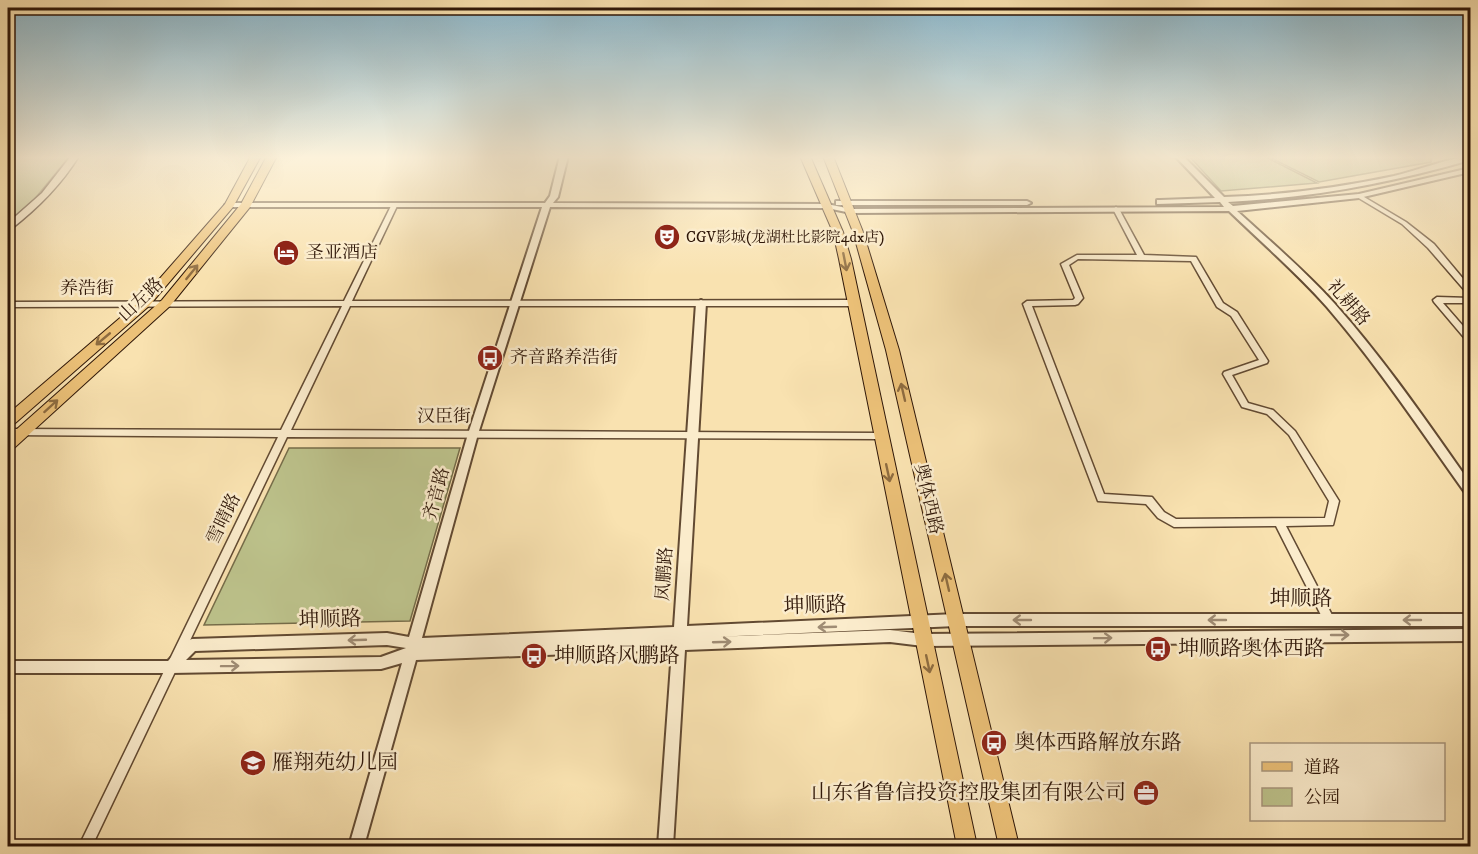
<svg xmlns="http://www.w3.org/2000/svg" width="1478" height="854" viewBox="0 0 1478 854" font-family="'IM FELL DW Pica','Noto Serif SC',serif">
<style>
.green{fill:#bdc38c;stroke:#766d4a;stroke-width:1.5}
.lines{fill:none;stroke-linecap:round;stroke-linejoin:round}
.minor-casing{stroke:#624a32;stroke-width:3}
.tertiary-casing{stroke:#624a32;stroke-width:4}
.secondary-casing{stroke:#2f1708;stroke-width:3}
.primary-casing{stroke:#2f1708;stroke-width:2}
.minor{fill:#fbeccc;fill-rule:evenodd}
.tertiary{fill:#fbeccc;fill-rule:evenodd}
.secondary{fill:#fbeccc;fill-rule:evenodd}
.primary{fill:#ecc178;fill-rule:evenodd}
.oneway{stroke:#8e6c40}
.oneway2{stroke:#9f8c74}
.labels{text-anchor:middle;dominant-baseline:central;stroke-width:5;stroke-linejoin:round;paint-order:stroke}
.far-poi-label{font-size:15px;fill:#2f1708;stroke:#fbeccc;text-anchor:start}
.poi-label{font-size:18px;fill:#2f1708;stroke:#fbeccc;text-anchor:start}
.street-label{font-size:18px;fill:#2f1708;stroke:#fbeccc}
.near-street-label{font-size:21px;fill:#2f1708;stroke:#fbeccc}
.near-poi-label{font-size:21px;fill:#2f1708;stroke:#fbeccc;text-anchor:start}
</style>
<rect width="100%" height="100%" fill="#f9e2b0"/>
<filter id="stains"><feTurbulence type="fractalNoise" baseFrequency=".00333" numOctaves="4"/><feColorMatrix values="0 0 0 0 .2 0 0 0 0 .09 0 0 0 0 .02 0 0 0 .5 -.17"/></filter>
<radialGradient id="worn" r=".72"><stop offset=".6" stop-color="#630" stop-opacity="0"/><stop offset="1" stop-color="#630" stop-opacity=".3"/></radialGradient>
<g class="green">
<path d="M8 156H70L33 201 8 222Z"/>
<path d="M1189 156H1264L1317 183 1221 191Z"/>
<path d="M1267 156H1429L1431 157V162L1319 182Z"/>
<path d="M289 448H460L410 621 204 625Z"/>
</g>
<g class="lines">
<g class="minor-casing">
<g id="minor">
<path d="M1359 194 1406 222 1434 244 1470 287V293H1467L1428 248 1402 224 1357 197V195Z"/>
<path d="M394 204 397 206 352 301 853 300 857 303 853 306H350L291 430 880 433 883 434 885 436 883 438 880 439 287 437 92 846H79L278 437 8 435V429L281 430 342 306 8 307V302L344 301 391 206Z"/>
<path d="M1116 207 1119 209 1144 255 1196 257 1223 303 1237 312 1268 361 1267 363 1232 375 1248 403 1273 410 1295 431 1339 501 1333 525 1286 526 1333 617 1334 620 1333 623 1329 625 1325 623 1276 526 1174 527 1158 518 1146 504 1098 501 1023 304 1027 301 1073 300 1075 298 1061 264 1077 255H1137L1113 209ZM1078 259 1191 261 1217 307 1231 316 1259 360 1224 372 1223 374 1242 407 1267 414 1289 435 1329 501 1325 518 1176 519 1164 512 1152 497 1104 494 1032 306 1075 305 1078 304 1083 298 1069 265Z"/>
<path d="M1437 297 1470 298V303H1443L1470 334V342L1467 341 1434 302 1433 300Z"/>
</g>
</g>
<g class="tertiary-casing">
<g id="tertiary">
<path d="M560 156H568L558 197 553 203 827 204 851 209 1224 207 1220 202 1157 204V200H1160L1215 198 1175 156H1183L1224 197C1281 195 1338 188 1394 176 1419 170 1446 159 1470 156V160C1391 183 1311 198 1228 202L1233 206 1359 194 1470 168V172L1359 198 1237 211C1270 241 1304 270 1334 303 1384 359 1427 422 1470 483V495L1466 494C1421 431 1378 366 1327 307 1297 273 1262 243 1229 211L851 213 827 208 550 207 478 434 422 638 674 627 696 303 701 300 706 303 687 626 956 614H1470V626H956L714 637 890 630 923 634 1470 629V641L923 646 890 642 685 650 673 846H658L672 650 416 660 364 846H349L402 663 381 669 171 673H8V661H168L187 641 192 639 387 633 409 637 468 434 542 207H229L225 205 229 203H545L550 196ZM387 645 406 648 381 657 186 660 195 651Z"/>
<path d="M836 201H1027L1031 203 1027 205H836Z"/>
</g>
</g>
<g class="secondary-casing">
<path id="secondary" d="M71 156H79C61 185 38 208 11 229L8 230V223L42 193Z"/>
</g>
<g class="primary-casing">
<g id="primary">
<path d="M251 156H261L233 207 149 306 13 425 8 426V414L141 300 225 204Z"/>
<path d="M267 156H277L250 207 170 306 13 449 8 450V437L162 300 241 204Z"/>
<path d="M800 156H810L843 232 851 259 977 846H957L839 259 833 232Z"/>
<path d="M823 156H833L863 232 899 350 1019 846H999L886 350 853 232Z"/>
<path d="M1451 156H1465L1470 159V165Z"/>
</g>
</g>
<use href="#minor" class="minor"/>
<use href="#tertiary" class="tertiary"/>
<use href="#secondary" class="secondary"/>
<use href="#primary" class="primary"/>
</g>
<defs><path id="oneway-shaft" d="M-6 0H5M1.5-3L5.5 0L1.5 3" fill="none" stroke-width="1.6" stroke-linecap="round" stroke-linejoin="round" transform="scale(1.5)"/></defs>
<g class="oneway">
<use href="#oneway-shaft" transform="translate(845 262) rotate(79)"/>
<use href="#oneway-shaft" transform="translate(192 272) rotate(-51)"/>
<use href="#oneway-shaft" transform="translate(103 339) rotate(140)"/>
<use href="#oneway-shaft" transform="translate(903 392) rotate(-103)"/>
<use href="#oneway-shaft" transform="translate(51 406) rotate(-42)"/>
<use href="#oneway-shaft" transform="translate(888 473) rotate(78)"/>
<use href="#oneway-shaft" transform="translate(947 582) rotate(-103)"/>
<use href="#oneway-shaft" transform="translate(928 664) rotate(78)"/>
</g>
<g class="oneway2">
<use href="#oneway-shaft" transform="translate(1022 620) rotate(180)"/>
<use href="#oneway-shaft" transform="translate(1217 620) rotate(-180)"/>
<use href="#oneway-shaft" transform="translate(1412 620) rotate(-180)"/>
<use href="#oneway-shaft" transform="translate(827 627) rotate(178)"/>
<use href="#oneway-shaft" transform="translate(1340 635)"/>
<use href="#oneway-shaft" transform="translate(1103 638) rotate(-1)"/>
<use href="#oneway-shaft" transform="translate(357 640) rotate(178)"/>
<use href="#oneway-shaft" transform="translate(722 642) rotate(-2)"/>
<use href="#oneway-shaft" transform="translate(230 666) rotate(-1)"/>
</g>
<linearGradient id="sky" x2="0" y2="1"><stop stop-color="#8ab8ce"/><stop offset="0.57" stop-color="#fcf2db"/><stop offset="1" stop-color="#fcf2db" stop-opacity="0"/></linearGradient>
<rect width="1478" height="276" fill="url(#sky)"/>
<defs>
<g id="theatre-disc" transform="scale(1.35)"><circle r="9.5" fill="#8f2418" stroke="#fbeccc"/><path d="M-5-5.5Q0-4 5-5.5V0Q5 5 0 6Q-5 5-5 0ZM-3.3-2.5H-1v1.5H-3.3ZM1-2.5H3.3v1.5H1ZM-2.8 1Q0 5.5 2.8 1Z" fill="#fff"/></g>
<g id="hotel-disc" transform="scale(1.35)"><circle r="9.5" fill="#8f2418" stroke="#fbeccc"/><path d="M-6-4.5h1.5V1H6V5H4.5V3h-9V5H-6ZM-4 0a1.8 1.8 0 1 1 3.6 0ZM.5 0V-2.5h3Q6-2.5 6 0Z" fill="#fff"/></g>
<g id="bus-disc" transform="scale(1.35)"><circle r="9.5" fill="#8f2418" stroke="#fbeccc"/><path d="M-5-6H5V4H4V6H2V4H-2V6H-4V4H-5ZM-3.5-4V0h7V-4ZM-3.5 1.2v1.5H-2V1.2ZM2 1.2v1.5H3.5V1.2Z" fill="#fff"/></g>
<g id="school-disc" transform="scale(1.35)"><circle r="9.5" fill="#8f2418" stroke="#fbeccc"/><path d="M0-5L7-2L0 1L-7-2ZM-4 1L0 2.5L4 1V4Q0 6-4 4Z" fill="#fff"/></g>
<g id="office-disc" transform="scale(1.35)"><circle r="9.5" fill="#8f2418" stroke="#fbeccc"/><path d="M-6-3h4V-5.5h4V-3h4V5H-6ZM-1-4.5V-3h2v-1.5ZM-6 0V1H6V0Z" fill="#fff"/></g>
</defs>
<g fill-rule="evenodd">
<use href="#theatre-disc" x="667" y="237"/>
<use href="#hotel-disc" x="286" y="253"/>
<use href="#bus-disc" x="490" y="358"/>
<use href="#bus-disc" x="1158" y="649"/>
<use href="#bus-disc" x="534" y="656"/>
<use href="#bus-disc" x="994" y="743"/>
<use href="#school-disc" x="253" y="763"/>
<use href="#office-disc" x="1146" y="793"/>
</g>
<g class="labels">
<g class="far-poi-label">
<text x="686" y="237">CGV影城(龙湖杜比影院4dx店)</text>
</g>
<g class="poi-label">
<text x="306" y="253">圣亚酒店</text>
<text x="510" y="358">齐音路养浩街</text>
</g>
<g class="street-label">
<text x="87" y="289">养浩街</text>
<text transform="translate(141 300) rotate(-44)">山左路</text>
<text transform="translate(1348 303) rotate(49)">礼耕路</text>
<text x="444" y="417">汉臣街</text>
<text transform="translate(437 494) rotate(-75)">齐音路</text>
<text transform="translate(928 499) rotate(77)">奥体西路</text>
<text transform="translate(224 519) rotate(-64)">雪晴路</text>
<text transform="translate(665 574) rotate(-86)">凤鹏路</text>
</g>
<g class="near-street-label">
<text x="1301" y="599">坤顺路</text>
<text transform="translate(815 606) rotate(-2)">坤顺路</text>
<text transform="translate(330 620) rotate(-2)">坤顺路</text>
</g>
<g class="near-poi-label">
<text x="1178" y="649">坤顺路奥体西路</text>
<text x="554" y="656">坤顺路风鹏路</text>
<text x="1014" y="743">奥体西路解放东路</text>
<text x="272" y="763">雁翔苑幼儿园</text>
<text x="1126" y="793" text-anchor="end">山东省鲁信投资控股集团有限公司</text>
</g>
</g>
<rect width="1478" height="854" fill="none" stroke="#f9e2b0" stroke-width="30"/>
<rect x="9" y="9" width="1460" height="836" fill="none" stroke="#2f1708" stroke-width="3"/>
<rect x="15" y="15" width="1448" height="824" fill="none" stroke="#2f1708" stroke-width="1.5"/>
<rect x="1250" y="743" width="195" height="78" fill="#fbeccc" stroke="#a9977e" stroke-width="1.5"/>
<rect x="1262" y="762" width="30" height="9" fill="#ecc178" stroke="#a9977e" stroke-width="1.5"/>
<text x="1304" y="773" font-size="18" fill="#2f1708">道路</text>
<rect x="1262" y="788" width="30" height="18" fill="#bdc38c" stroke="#a9977e" stroke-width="1.5"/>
<text x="1304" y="803" font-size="18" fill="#2f1708">公园</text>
<rect width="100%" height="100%" filter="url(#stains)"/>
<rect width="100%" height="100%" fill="url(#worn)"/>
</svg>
